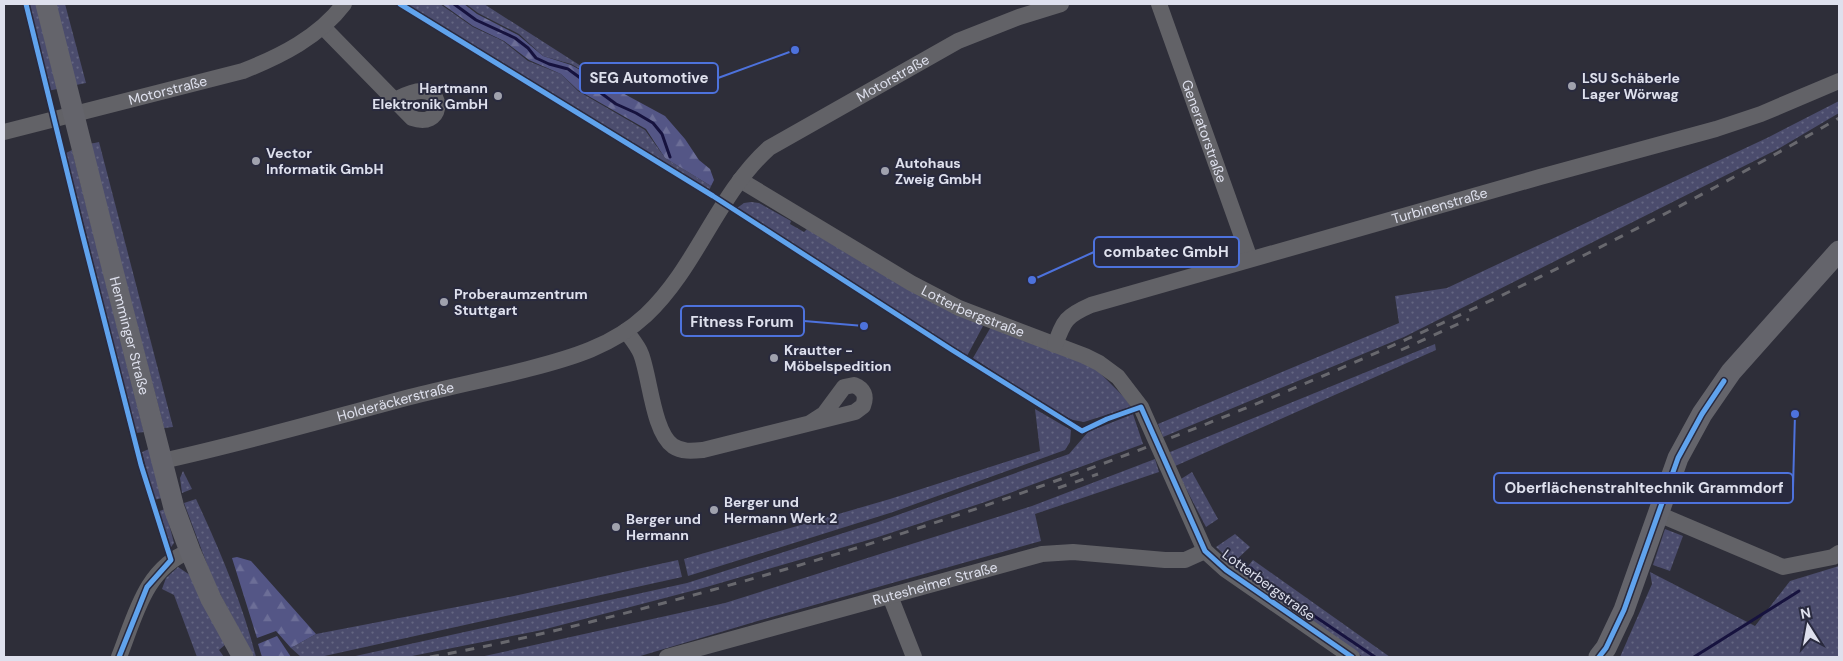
<svg xmlns="http://www.w3.org/2000/svg" width="1843" height="661" viewBox="0 0 1843 661" font-family="'DM Sans',sans-serif">
<style>
.green{fill:url(#green-dots)}
.forest{fill:url(#forest-firs)}
.lines{fill:none;stroke-linecap:round;stroke-linejoin:round}
.stream{stroke:#16123e;stroke-width:3}
.minor{stroke:#626267;stroke-width:16}
.major{stroke:#64646b;stroke-width:21}
.rail{stroke:#68686e;stroke-width:3;stroke-dasharray:9 9;stroke-linecap:butt}
.cycleway-casing{stroke:#292a3e;stroke-width:8}
.cycleway{stroke:#60a3ed;stroke-width:5}
.poi-dot{fill:#a0a2ae;stroke:#292a3e;stroke-width:2}
.labels{text-anchor:middle;dominant-baseline:central;stroke-width:4;stroke-linejoin:round;paint-order:stroke}
.street-label{font-size:14px;fill:#dee0ed;stroke:#292a3e}
.poi-label{font-size:14px;font-weight:bold;fill:#dee0ed;stroke:#292a3e;text-anchor:start}
.leader{fill:none;stroke:#4d72dd;stroke-width:2}
.callout-dot{fill:#4d72dd;stroke:#292a3e;stroke-width:2}
.callout{fill:#292a3e;stroke:#4d72dd;stroke-width:2}
.callout-label{font-size:15px;text-anchor:middle;font-weight:bold;fill:#dee0ed}
</style>
<defs>
<pattern id="green-dots" width="8" height="8" patternUnits="userSpaceOnUse" patternTransform="scale(1.25)"><rect width="8" height="8" fill="#4b4c6d"/><path d="M2 2h.1M6 6h.1" fill="none" stroke="#646682" stroke-width="1.8" stroke-linecap="round"/></pattern>
<pattern id="forest-firs" width="22" height="20" patternUnits="userSpaceOnUse" patternTransform="scale(1.25)"><rect width="22" height="20" fill="#545686"/><path d="M5 1l3.5 6h-7zM16 11l3.5 6h-7z" fill="#6c6e97"/></pattern>
</defs>
<rect width="100%" height="100%" fill="#2e2e39"/>
<g class="green">
<path d="M28 4H36L57 89 48 91Z"/>
<path d="M55 4H65L86 83 76 85Z"/>
<path d="M406 4H440L473 27 503 41 528 61 561 74 578 91 645 130 665 158 711 186 709 191Z"/>
<path d="M466 4H484L620 91 571 64 543 56 519 34 478 13Z"/>
<path d="M1839 101V113L1778 149 1404 337 1163 437 1158 424 1399 323 1395 296 1447 288 1769 137Z"/>
<path d="M99 142 173 427 164 428 90 144Z"/>
<path d="M72 150 144 432 136 433 66 153Z"/>
<path d="M751 202 759 203 791 221 790 224 804 232 807 229 983 326 967 356 737 208 744 203Z"/>
<path d="M992 325 1095 368 1125 398 1131 407 1084 422 1073 420 1061 415 973 358Z"/>
<path d="M1435 344 1436 350 1173 467 1170 452Z"/>
<path d="M1035 409 1071 430 1070 442 1065 450 893 512 688 576 684 559 890 499 1040 451Z"/>
<path d="M1133 414 1143 444 985 502 875 538 703 588 542 630 407 657H351L687 583 878 522 1069 454 1088 432Z"/>
<path d="M149 449 162 498 154 500 142 452Z"/>
<path d="M1155 459 1159 472 1035 514 1041 541 761 620 637 657H480L725 603 1032 506Z"/>
<path d="M183 471 192 489 182 493 180 478Z"/>
<path d="M1192 472 1218 519 1206 527 1181 479Z"/>
<path d="M196 499C220 551 242 602 256 657H254L214 583 184 503Z"/>
<path d="M165 509 174 543 169 550 157 512Z"/>
<path d="M1665 529 1683 536 1670 571 1653 565Z"/>
<path d="M1235 534 1250 547 1233 563 1216 547Z"/>
<path d="M678 560 682 577 320 657H301L291 648 316 634 514 596Z"/>
<path d="M1253 560 1390 657H1363L1248 578 1245 570Z"/>
<path d="M1839 566V657H1620L1652 584 1650 572 1755 626 1790 581Z"/>
<path d="M178 567 190 575 226 644 219 650 224 657H197L174 595 162 589 166 578Z"/>
</g>
<g class="forest">
<path d="M442 4H464L477 14 518 35 543 56 571 65 665 116 685 139 699 160 710 169 714 180 711 186 665 158 646 129 578 90 561 74 529 60 504 41 473 26Z"/>
<path d="M237 557 251 561 316 634 291 648 276 631 257 638 232 558Z"/>
<path d="M277 636 291 657H262L258 644Z"/>
</g>
<g class="lines">
<g class="stream">
<path d="M454 4 476 20 515 38 528 48 536 58 549 64 568 69 616 104 636 113 653 123 662 134 670 157"/>
<path d="M1251 568 1264 582 1375 657"/>
<path d="M1694 657 1799 591"/>
</g>
<g class="minor">
<path id="s1" d="M1159 4 1250 259"/>
<path d="M323 27 412 118C443 129 445 90 421 91 412 91 403 96 395 100"/>
<path id="s2" d="M4 132 243 71C281 56 319 37 344 4"/>
<path id="s3" d="M740 180 911 283 959 308 1085 356 1099 363 1118 377 1141 407 1205 551 1226 570 1352 657"/>
<path d="M626 331C631 338 638 346 641 354 650 377 653 432 673 446 682 452 692 451 703 450L855 412 863 406C867 396 864 389 854 385L844 387 824 414 810 423"/>
<path id="s4" d="M1055 345C1064 320 1066 316 1091 305L1540 177 1716 129 1761 114 1839 81"/>
<path id="s5" d="M162 461C245 443 327 419 410 397 449 387 489 379 528 369 571 358 613 346 646 315 697 267 717 195 769 148L958 41 1019 17 1061 4"/>
<path d="M1658 514 1783 567 1833 557 1839 553"/>
<path d="M890 596 914 657"/>
<path d="M119 657C135 617 145 568 190 551"/>
<path id="s6" d="M667 657 1042 554 1073 552 1165 560H1185L1205 551"/>
</g>
<g class="major">
<path id="s7" d="M46 4 113 271 174 508 190 551 211 599 243 657"/>
<path d="M1599 657 1606 648 1624 610 1678 458 1702 414 1731 372 1839 251"/>
</g>
<g class="rail">
<path d="M1401 350 1469 319"/>
<path d="M1058 488 1098 474"/>
<path d="M430 657C508 643 584 624 660 604 739 583 817 561 894 536 1223 430 1540 291 1839 118"/>
</g>
<g class="cycleway-casing">
<g id="cycleway">
<path d="M26 4 81 229 141 465 171 560 147 587 119 657"/>
<path d="M400 4 713 196 952 350 1082 431 1107 419 1141 407 1205 551 1226 570 1352 657"/>
<path d="M1599 657 1606 648 1624 610 1678 458 1702 414 1724 381"/>
</g>
</g>
<use href="#cycleway" class="cycleway"/>
</g>
<g class="poi-dot">
<circle cx="1572" cy="86" r="5"/>
<circle cx="498" cy="96" r="5"/>
<circle cx="256" cy="161" r="5"/>
<circle cx="885" cy="171" r="5"/>
<circle cx="444" cy="302" r="5"/>
<circle cx="774" cy="358" r="5"/>
<circle cx="714" cy="510" r="5"/>
<circle cx="616" cy="527" r="5"/>
</g>
<g class="labels">
<g class="street-label">
<text stroke="none"><textPath href="#s5" startOffset="859">Motorstraße</textPath></text>
<text stroke="none"><textPath href="#s2" startOffset="169">Motorstraße</textPath></text>
<text stroke="none"><textPath href="#s1" startOffset="135">Generatorstraße</textPath></text>
<text stroke="none"><textPath href="#s4" startOffset="419">Turbinenstraße</textPath></text>
<text stroke="none"><textPath href="#s3" startOffset="268">Lotterbergstraße</textPath></text>
<text stroke="none"><textPath href="#s7" startOffset="342">Hemminger Straße</textPath></text>
<text stroke="none"><textPath href="#s5" startOffset="241">Holderäckerstraße</textPath></text>
<text stroke="none"><textPath href="#s6" startOffset="278">Rutesheimer Straße</textPath></text>
<text transform="translate(1269 585) rotate(36)">Lotterbergstraße</text>
</g>
<g class="poi-label">
<text x="1582" y="78">LSU Schäberle<tspan x="1582" dy="16">Lager Wörwag</tspan></text>
<text x="488" y="88" text-anchor="end">Hartmann<tspan x="488" dy="16">Elektronik GmbH</tspan></text>
<text x="266" y="153">Vector<tspan x="266" dy="16">Informatik GmbH</tspan></text>
<text x="895" y="163">Autohaus<tspan x="895" dy="16">Zweig GmbH</tspan></text>
<text x="454" y="294">Proberaumzentrum<tspan x="454" dy="16">Stuttgart</tspan></text>
<text x="784" y="350">Krautter -<tspan x="784" dy="16">Möbelspedition</tspan></text>
<text x="724" y="502">Berger und<tspan x="724" dy="16">Hermann Werk 2</tspan></text>
<text x="626" y="519">Berger und<tspan x="626" dy="16">Hermann</tspan></text>
</g>
</g>
<path class="leader" d="M795 50L718 78M1032 280L1094 252M864 326L804 321M1795 414L1793 488"/>
<g class="callout-dot">
<circle cx="795" cy="50" r="5"/>
<circle cx="1032" cy="280" r="5"/>
<circle cx="864" cy="326" r="5"/>
<circle cx="1795" cy="414" r="5"/>
</g>
<g class="callout">
<rect x="580" y="63" width="138" height="30" rx="5"/>
<rect x="1094" y="237" width="145" height="30" rx="5"/>
<rect x="681" y="306" width="123" height="30" rx="5"/>
<rect x="1494" y="473" width="299" height="30" rx="5"/>
</g>
<g class="callout-label">
<text x="649" y="83">SEG Automotive</text>
<text x="1166" y="257">combatec GmbH</text>
<text x="742" y="327">Fitness Forum</text>
<text x="1644" y="493">Oberflächenstrahltechnik Grammdorf</text>
</g>
<rect width="1843" height="661" fill="none" stroke="#dee0ed" stroke-width="10"/>
<g transform="translate(1808 626) rotate(349)" stroke="#292a3e" stroke-width="4" paint-order="stroke">
<path d="M0-4L9 19L0 12L-9 19Z" fill="#dee0ed"/>
<text y="-8" font-size="14" font-weight="bold" text-anchor="middle" fill="#dee0ed">N</text>
</g>
</svg>
